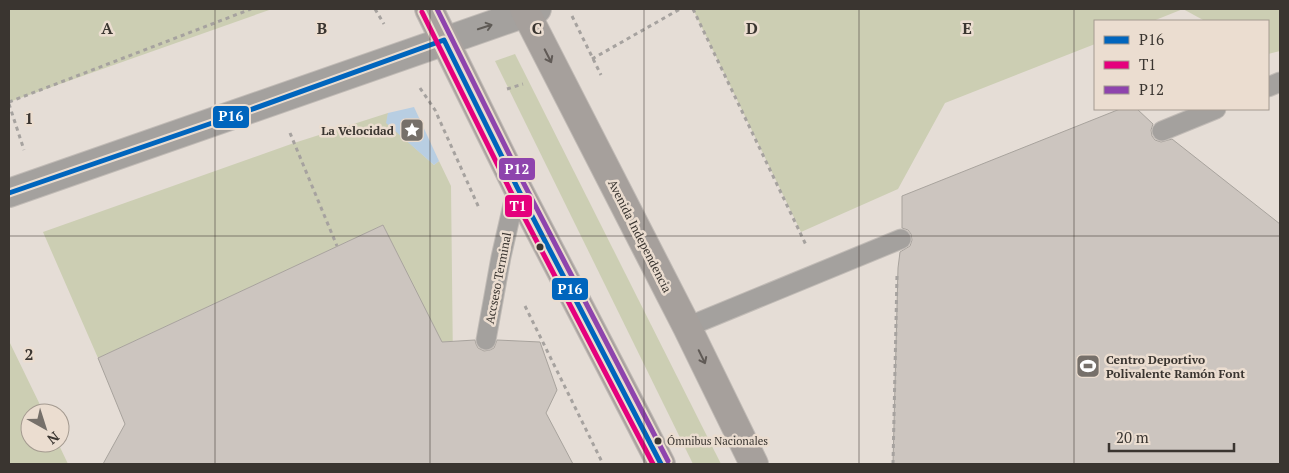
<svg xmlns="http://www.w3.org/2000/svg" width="1289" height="473" viewBox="0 0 1289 473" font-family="'PT Serif',serif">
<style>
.green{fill:#ccceb3}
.water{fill:#b8cee2}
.building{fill:#ccc5bf;stroke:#a8a39d}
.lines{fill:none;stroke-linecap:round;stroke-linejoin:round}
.service-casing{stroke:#c1bbb6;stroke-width:21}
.tertiary-casing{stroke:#c1bbb6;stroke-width:30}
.primary-casing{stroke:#c1bbb6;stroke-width:30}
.trunk-casing{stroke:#c1bbb6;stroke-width:30}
.path{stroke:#a6a29f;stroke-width:3;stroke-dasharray:4 4;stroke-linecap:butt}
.service{stroke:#a4a19e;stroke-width:19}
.tertiary{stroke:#a4a19e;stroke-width:28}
.primary{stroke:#a9a29f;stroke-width:28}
.trunk{stroke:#a6a09c;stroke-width:28}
.bus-1-casing{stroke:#ebddd0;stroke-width:9}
.bus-2-casing{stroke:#ebddd0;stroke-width:9}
.bus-3-casing{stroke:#ebddd0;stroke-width:9}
.bus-1{stroke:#0065bd;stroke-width:5}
.bus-2{stroke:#e5007d;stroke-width:5}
.bus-3{stroke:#8e44ad;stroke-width:5}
.oneway{stroke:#5f5b56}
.oneway2{stroke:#605a56}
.grid{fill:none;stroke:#3a3530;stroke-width:1;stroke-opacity:0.55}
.bus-dot{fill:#3a3530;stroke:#ebddd0;stroke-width:2}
.labels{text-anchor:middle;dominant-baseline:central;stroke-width:5;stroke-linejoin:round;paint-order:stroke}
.bus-label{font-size:11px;fill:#3a3530;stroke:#ebddd0;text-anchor:start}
.poi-label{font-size:12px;font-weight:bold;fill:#3a3530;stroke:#ebddd0;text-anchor:end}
.street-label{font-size:12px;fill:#3a3530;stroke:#ebddd0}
.grid-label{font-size:16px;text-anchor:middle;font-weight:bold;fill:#3a3530;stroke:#ebddd0;stroke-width:5;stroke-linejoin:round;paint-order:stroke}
.line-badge{stroke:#ebddd0;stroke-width:2}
.badge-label{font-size:14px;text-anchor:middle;font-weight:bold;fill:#fff}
</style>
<rect width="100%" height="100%" fill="#e5ddd6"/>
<g class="green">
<path d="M9 9H272L9 102Z"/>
<path d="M693 9H1280V51L1268 54V21H1205L1183 9 1153 21H1095V44L945 103 898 189 801 232Z"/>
<path d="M515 54 721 464H693L495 61Z"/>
<path d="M388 113 387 123 434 165 439 161 451 186 453 365 383 225 98 358 43 232 294 143Z"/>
<path d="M9 341 44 413H30V443H58L68 464H9Z"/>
</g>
<path class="water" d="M414 107 439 161 434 165 386 123 388 113Z"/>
<g class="building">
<path d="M1120 109H1137L1153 124 1151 130 1152 136 1155 140 1161 142 1172 139 1280 224V464H893L898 268 900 252 910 246 912 240 911 234 908 230 902 228V196Z"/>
<path d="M383 225 442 342 475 340 476 344 478 348 484 351 490 350 494 348 497 340 540 342 557 390 546 413 573 464H103L125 424 98 358Z"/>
</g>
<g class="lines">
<g class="service-casing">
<g id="service">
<path d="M1268 87 1280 82"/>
<path d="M1162 131 1216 109"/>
<path d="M687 327 901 239"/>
<path d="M486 340 501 257 517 187"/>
</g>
</g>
<g class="tertiary-casing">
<path id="tertiary" d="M9 193 537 9"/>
</g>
<g class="primary-casing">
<path id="primary" d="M429 9 517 187 640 423 661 464"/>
</g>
<g class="trunk-casing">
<path id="trunk" d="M524 9 687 327 754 464"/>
</g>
<g class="path">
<path d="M375 9 384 24"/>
<path d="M693 9 806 245"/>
<path d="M572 16 601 75"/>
<path d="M592 59 680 9"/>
<path d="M420 88 435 110 479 208"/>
<path d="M507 89 523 84"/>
<path d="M9 102 251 9"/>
<path d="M9 104 24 150"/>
<path d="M290 133 337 246"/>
<path d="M525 306 603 464"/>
<path d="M893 464 897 275"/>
</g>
<use href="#service" class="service"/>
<use href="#tertiary" class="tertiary"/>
<use href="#primary" class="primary"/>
<use href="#trunk" class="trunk"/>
<g class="bus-1-casing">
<path id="bus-1" d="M9 193 247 111 444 40 517 187 661 464"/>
</g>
<g class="bus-2-casing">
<path id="bus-2" d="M422 12 510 190 653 464"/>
</g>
<g class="bus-3-casing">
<path id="bus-3" d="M437 9 524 184 668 461"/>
</g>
<use href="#bus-1" class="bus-1"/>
<use href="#bus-2" class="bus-2"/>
<use href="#bus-3" class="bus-3"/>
</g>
<defs><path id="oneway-shaft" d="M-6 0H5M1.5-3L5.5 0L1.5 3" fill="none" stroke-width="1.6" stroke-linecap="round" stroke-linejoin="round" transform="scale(1.25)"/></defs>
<use class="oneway" href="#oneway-shaft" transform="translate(485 27) rotate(-18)"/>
<g class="oneway2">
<use href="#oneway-shaft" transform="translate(548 56) rotate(63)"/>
<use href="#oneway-shaft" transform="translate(702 357) rotate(64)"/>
</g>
<path class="grid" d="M215 9V464M430 9V464M644 9V464M859 9V464M1074 9V464M9 236H1280"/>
<defs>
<g id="sight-square" transform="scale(1.25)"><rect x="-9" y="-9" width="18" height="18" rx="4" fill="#76706a" stroke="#ebddd0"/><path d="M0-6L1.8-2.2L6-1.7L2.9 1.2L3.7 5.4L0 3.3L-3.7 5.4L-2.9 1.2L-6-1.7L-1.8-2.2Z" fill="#fff"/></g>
<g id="stadium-square" transform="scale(1.25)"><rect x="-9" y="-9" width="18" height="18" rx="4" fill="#76706a" stroke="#ebddd0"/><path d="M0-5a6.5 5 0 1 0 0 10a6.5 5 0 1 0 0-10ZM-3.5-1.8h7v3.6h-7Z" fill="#fff"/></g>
</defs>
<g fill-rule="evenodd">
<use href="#sight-square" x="412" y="130"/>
<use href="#stadium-square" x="1088" y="366"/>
</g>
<g class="bus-dot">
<circle cx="540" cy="247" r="4.5"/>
<circle cx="658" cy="441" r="4.5"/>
</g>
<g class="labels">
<g class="bus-label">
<text x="667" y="441">Ómnibus Nacionales</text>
</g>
<g class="poi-label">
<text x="394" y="130">La Velocidad</text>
<text x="1106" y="359" text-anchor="start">Centro Deportivo<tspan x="1106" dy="14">Polivalente Ramón Font</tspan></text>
</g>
<g class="street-label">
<text transform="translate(640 236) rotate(63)">Avenida Independencia</text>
<text transform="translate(498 278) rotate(-79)">Accseso Terminal</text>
</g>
</g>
<g class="grid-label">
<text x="107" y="34">A</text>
<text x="322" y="34">B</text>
<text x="537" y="34">C</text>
<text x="752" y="34">D</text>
<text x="967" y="34">E</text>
<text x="29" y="124">1</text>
<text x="29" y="360">2</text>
</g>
<g class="line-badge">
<rect x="212" y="105" width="38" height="24" rx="5" fill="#0065bd"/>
<rect x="498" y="157" width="38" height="24" rx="5" fill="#8e44ad"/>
<rect x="504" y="194" width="29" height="24" rx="5" fill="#e5007d"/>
<rect x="551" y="277" width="38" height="24" rx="5" fill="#0065bd"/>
</g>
<g class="badge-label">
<text x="231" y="121">P16</text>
<text x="517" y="174">P12</text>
<text x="518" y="211">T1</text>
<text x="570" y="294">P16</text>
</g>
<rect width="1289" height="473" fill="none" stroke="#3a3530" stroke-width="20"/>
<rect x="1094" y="20" width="175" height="90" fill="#ebddd0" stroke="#a49a90"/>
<rect x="1104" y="36" width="25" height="8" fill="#0065bd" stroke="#a49a90"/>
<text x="1139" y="45" font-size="15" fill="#3a3530">P16</text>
<rect x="1104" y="61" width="25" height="8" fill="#e5007d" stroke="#a49a90"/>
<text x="1139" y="70" font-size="15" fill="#3a3530">T1</text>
<rect x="1104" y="86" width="25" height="8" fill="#8e44ad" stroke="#a49a90"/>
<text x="1139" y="95" font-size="15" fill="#3a3530">P12</text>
<g transform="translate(45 428) rotate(141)"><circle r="24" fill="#ebddd0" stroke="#a49a90"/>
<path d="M0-4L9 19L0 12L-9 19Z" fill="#76706a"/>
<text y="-8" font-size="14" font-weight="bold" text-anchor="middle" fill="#3a3530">N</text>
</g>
<path d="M1109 443v8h125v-8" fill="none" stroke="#3a3530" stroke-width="2.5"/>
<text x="1116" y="443" font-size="15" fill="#3a3530" stroke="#ebddd0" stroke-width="4" paint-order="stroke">20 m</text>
</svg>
